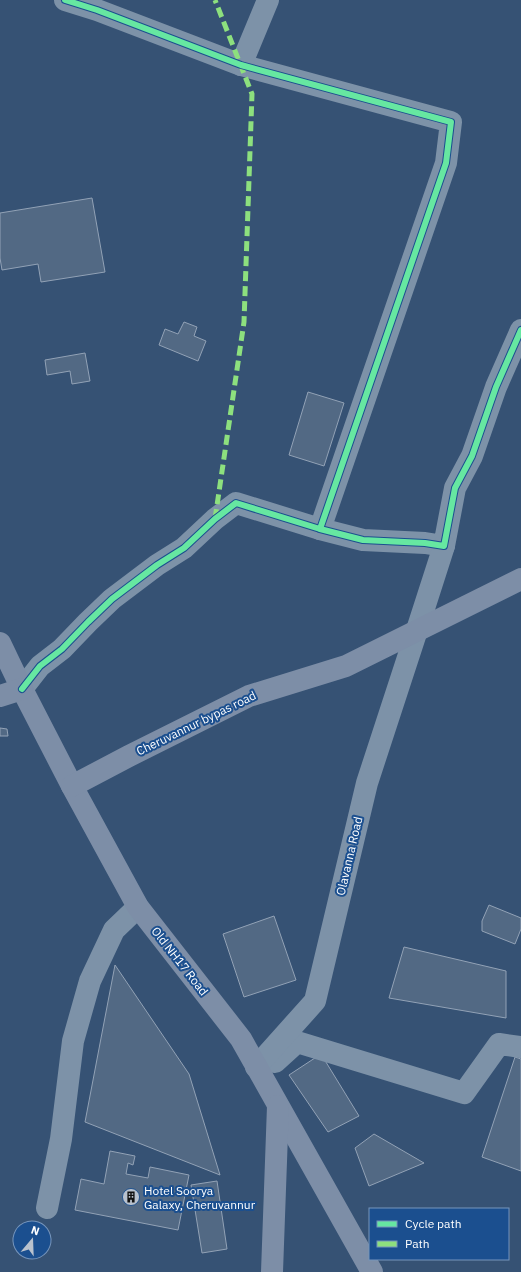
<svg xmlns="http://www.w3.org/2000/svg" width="521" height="1272" viewBox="0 0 521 1272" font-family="'IBM Plex Sans',sans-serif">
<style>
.building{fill:#526984;stroke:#92a2b6}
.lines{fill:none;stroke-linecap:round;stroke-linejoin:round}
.minor{stroke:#7d92a8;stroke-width:22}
.major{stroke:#7d8ea7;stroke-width:22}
.quiet{stroke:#8de07e;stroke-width:5;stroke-dasharray:10 5;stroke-linecap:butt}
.cycleway-casing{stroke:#1b4f8f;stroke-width:8}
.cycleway{stroke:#66e7a1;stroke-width:6}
.labels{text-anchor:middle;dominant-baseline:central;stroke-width:4;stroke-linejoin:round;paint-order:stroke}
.street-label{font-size:12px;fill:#fff;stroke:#1b4f8f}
.poi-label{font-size:12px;fill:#fff;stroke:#1b4f8f;text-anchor:start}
</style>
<rect width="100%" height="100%" fill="#365274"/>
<g class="building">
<path d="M92 198 105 272 41 282 38 264 2 270 0 258V213Z"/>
<path d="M184 322 197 327 194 336 206 341 198 361 159 345 165 329 178 334Z"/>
<path d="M85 353 90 381 72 384 70 371 47 375 45 360Z"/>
<path d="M308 392 344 403 324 466 289 455Z"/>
<path d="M0 728 7 729 8 736H0Z"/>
<path d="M489 905 521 918V929L515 944 482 931V921Z"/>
<path d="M274 916 296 980 244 997 223 934Z"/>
<path d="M404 947 506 971V1018L389 998Z"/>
<path d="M115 965 189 1074 220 1175 85 1122Z"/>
<path d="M321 1054 359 1116 328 1132 289 1075Z"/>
<path d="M515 1057 521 1059V1171L482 1157Z"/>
<path d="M374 1134 424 1163 369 1186 355 1148Z"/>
<path d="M110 1151 135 1156 133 1165 128 1163 126 1174 148 1178 150 1167 189 1175 178 1230 75 1210 81 1179 104 1184Z"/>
<path d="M217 1181 227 1249 202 1253 191 1185Z"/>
</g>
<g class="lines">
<g class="minor">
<path d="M65 0 97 10 241 65 451 122 446 163 320 529"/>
<path d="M241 65 268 0"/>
<path d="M22 689 40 666 62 649 88 622 112 599 157 565 184 548 215 519 236 503 320 529 363 540 425 543 444 546 455 488 472 456 496 387 521 330"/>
<path d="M275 1062 297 1042 464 1093 499 1044 521 1047"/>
<path d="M256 1067 315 1001 367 783 417 630 444 546"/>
<path d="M47 1208 61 1139 73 1041 90 981 114 930 138 907"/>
</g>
<g class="major">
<path d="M0 643 22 689 72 786 138 907 241 1039 372 1272"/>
<path d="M0 696 22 689"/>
<path d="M72 786 129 756 249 696 346 666 521 579"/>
<path d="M272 1272 278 1106"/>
</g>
<path class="quiet" d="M215 519 244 322 252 94 215 0"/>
<g class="cycleway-casing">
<g id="cycleway">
<path d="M65 0 97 10 241 65 451 122 446 163 320 529"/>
<path d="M22 689 40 666 62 649 88 622 112 599 157 565 184 548 215 519 236 503 320 529 363 540 425 543 444 546 455 488 472 456 496 387 521 330"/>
</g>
</g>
<use href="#cycleway" class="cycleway"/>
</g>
<defs>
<g id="building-disc" transform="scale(0.9)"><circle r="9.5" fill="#b9c2ce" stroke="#1b4f8f"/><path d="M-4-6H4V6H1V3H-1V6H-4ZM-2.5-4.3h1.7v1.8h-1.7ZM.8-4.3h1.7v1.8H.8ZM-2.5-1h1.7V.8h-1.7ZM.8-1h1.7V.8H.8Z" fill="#111"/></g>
</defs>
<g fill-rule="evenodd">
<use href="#building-disc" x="131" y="1197"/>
</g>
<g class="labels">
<g class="street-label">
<text transform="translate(196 723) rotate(-26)">Cheruvannur bypas road</text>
<text transform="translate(349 856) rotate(-77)">Olavanna Road</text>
<text transform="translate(180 961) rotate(52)">Old NH17 Road</text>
</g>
<g class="poi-label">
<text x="144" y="1190">Hotel Soorya<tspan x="144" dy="14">Galaxy, Cheruvannur</tspan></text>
</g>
</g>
<rect x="369" y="1208" width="140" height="52" fill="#1b4f8f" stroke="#7695bc"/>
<rect x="377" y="1221" width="20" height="6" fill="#66e7a1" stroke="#7695bc"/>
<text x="405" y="1228" font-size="12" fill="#ffffff">Cycle path</text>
<rect x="377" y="1241" width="20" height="6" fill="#8de07e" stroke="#7695bc"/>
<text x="405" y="1248" font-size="12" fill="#ffffff">Path</text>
<g transform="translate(32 1240) rotate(19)"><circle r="19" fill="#1b4f8f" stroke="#7695bc"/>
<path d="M0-3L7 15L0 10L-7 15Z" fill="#b9c2ce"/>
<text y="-6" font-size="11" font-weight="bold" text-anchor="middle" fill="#ffffff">N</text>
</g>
</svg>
